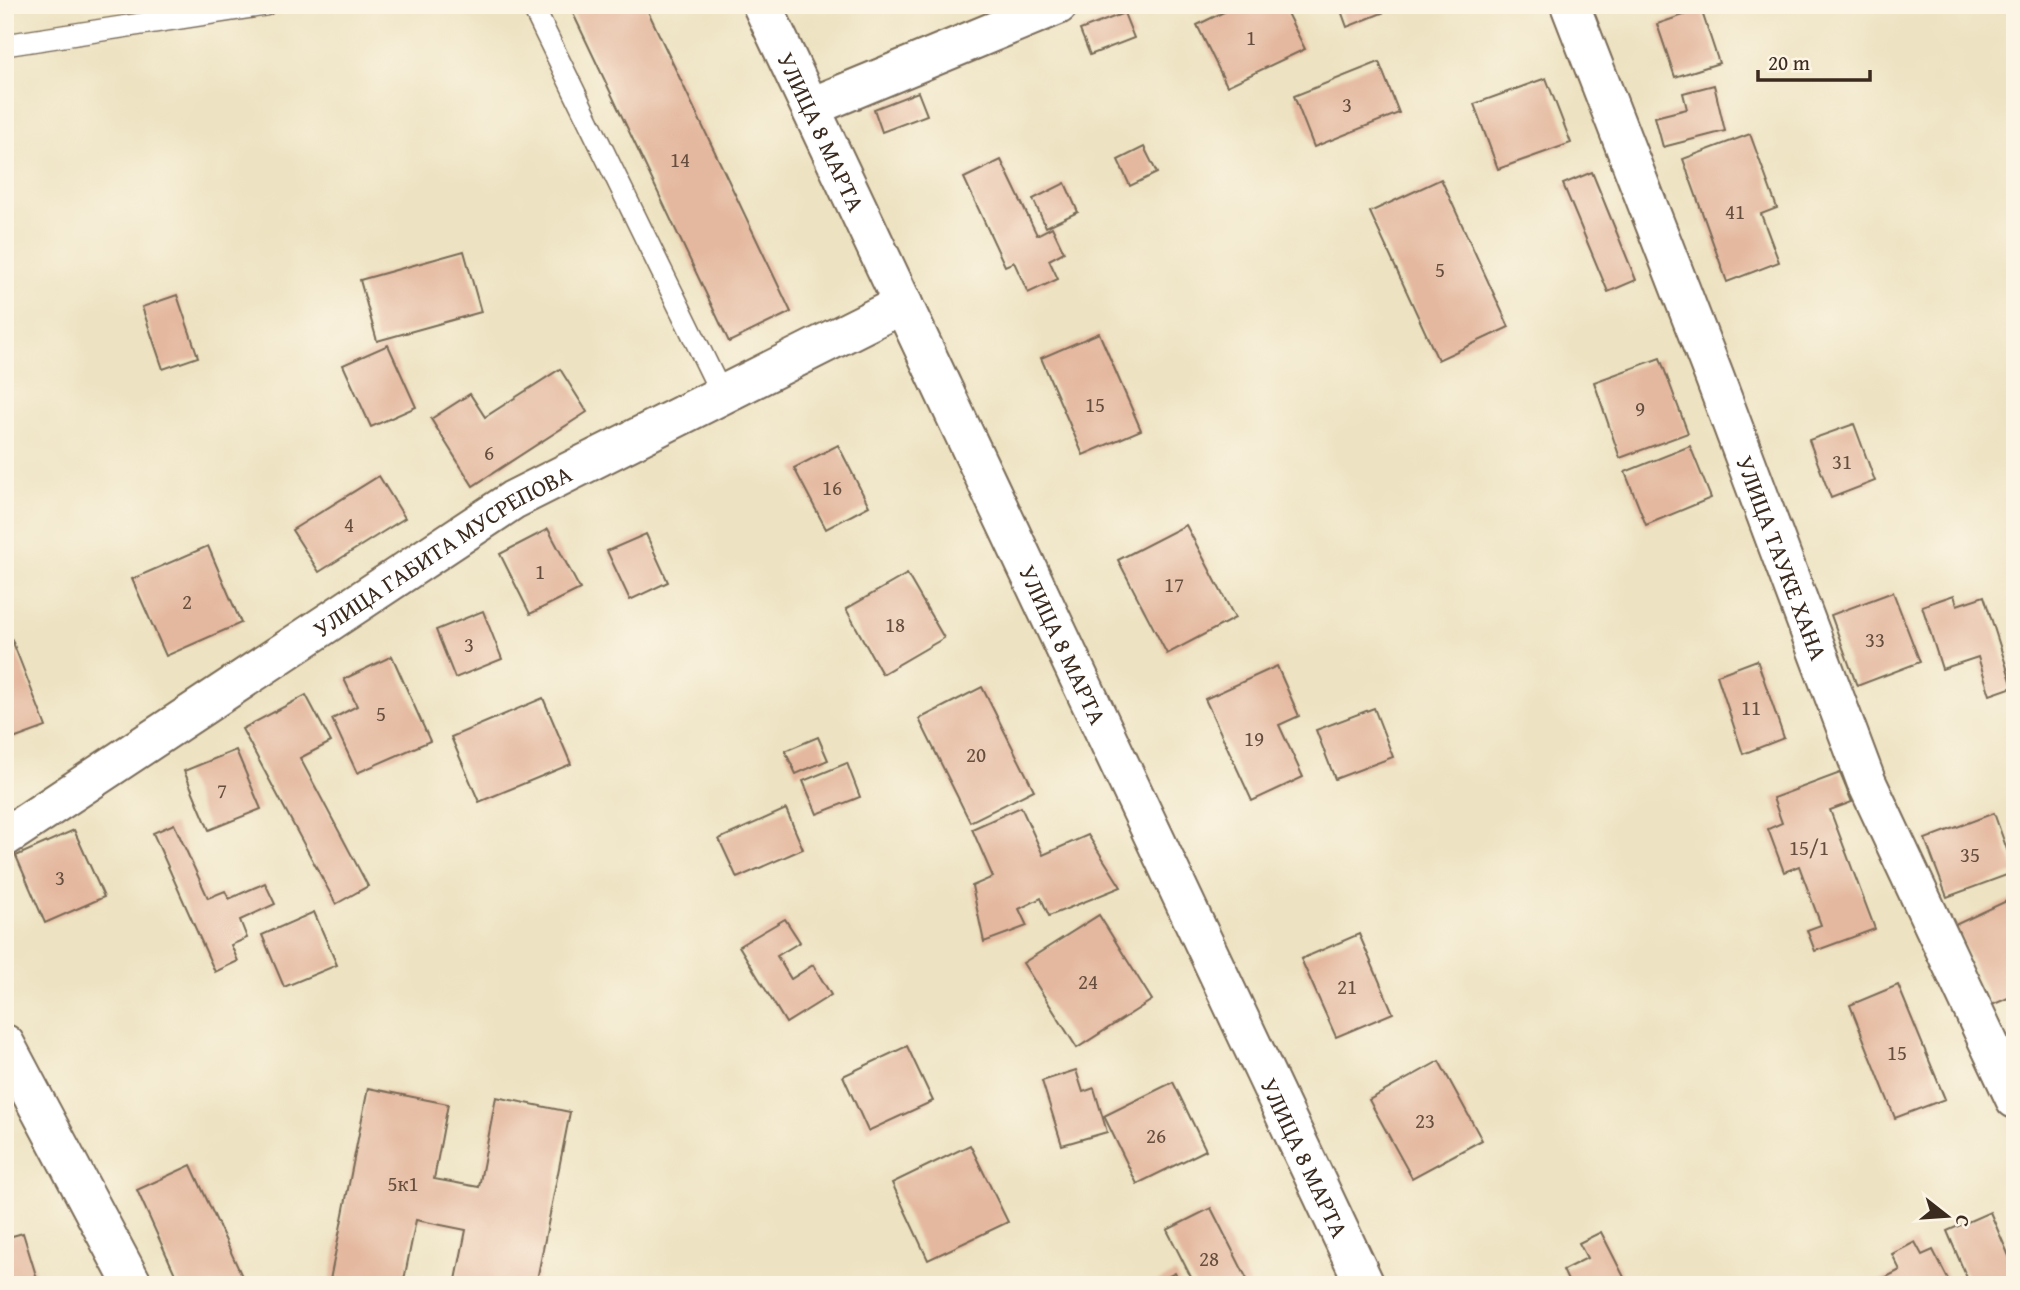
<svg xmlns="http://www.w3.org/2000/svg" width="2020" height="1290" viewBox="0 0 2020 1290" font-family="'Gentium Book Plus',serif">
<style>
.building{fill:#e4b89f}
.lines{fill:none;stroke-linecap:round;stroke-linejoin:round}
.lane-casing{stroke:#796a57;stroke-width:24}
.street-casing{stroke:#796a57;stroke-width:42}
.secondary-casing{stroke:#796a57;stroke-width:42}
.lane{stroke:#fff;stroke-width:21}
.street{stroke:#fff;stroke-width:38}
.secondary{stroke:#fff;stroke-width:38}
.labels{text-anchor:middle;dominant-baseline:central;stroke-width:5;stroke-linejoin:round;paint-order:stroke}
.number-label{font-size:21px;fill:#654e3e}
.street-label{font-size:24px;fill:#3b2a1e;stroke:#fcf5e5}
</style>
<rect width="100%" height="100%" fill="#fcf5e5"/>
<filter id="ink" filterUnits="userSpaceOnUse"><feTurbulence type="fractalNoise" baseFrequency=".0143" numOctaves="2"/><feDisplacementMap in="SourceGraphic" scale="14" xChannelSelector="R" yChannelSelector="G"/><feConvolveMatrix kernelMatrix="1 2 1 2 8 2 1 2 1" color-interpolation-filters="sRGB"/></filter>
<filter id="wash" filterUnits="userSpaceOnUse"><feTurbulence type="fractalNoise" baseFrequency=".00686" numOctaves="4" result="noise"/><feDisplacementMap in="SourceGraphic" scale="28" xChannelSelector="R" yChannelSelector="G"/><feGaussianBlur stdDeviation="1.57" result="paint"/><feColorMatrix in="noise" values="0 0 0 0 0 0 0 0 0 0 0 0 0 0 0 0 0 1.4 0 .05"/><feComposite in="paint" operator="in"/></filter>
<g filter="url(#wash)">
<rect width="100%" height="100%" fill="#ede2c1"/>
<g id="blocks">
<g class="building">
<path d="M569 5H645L791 312 729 342Z"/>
<path d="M1238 5H1283L1305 49 1227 86 1197 25Z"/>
<path d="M1339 5H1402L1347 27Z"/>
<path d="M1701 9 1719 63 1675 77 1657 24Z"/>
<path d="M1124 13 1134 38 1090 55 1080 30Z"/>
<path d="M1379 62 1399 113 1314 147 1294 96Z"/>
<path d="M1546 78 1571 143 1498 169 1474 104Z"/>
<path d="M1714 85 1725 131 1663 147 1655 117 1687 109 1683 93Z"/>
<path d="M918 92 927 115 882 132 874 109Z"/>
<path d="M1750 134 1777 208 1761 214 1779 262 1727 282 1683 159Z"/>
<path d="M1144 147 1157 173 1130 186 1118 160Z"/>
<path d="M1001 160 1037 235 1052 227 1064 252 1049 260 1058 279 1028 293 1014 262 1005 266 964 178Z"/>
<path d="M1592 172 1636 280 1608 292 1563 184Z"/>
<path d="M1441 179 1509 327 1438 360 1370 212Z"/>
<path d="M1065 183 1078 212 1046 227 1033 199Z"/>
<path d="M464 251 481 312 377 341 360 280Z"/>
<path d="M177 295 198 357 163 369 142 307Z"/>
<path d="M1099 333 1141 430 1083 455 1041 358Z"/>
<path d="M388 345 416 407 371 427 343 365Z"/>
<path d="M1660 358 1688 433 1620 458 1594 382Z"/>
<path d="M560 369 587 412 473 486 431 419 470 394 485 417Z"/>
<path d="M1854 424 1875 481 1831 498 1809 440Z"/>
<path d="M838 445 869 506 826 529 794 468Z"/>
<path d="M1690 446 1711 498 1646 525 1625 472Z"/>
<path d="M379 476 405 518 319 572 292 530Z"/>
<path d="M1186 525 1235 618 1167 654 1118 560Z"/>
<path d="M548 529 580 589 530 614 500 554Z"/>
<path d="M646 534 668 582 630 600 607 551Z"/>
<path d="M208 546 241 623 166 656 132 579Z"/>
<path d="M907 574 944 638 882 674 846 609Z"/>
<path d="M1893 592 1920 662 1857 686 1831 615Z"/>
<path d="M1954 595 1957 605 1984 596 2013 687 1990 695 1978 657 1942 669 1922 606Z"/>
<path d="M483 611 502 659 455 678 436 630Z"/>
<path d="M5 622 46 727 5 742Z"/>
<path d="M392 656 430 741 357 773 332 719 357 706 344 679Z"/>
<path d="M1757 660 1784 738 1743 754 1717 675Z"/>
<path d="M1277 666 1299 716 1279 725 1303 777 1252 801 1205 699Z"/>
<path d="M982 687 1034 790 970 822 919 719Z"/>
<path d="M306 695 331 742 300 758 368 886 336 904 242 729Z"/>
<path d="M543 698 571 764 479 802 451 737Z"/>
<path d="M1374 708 1393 757 1335 779 1316 730Z"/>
<path d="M818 737 828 760 796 774 785 751Z"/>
<path d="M236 750 261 809 209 830 184 771Z"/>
<path d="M847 763 860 797 817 814 803 781Z"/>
<path d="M1840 773 1852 802 1830 810 1875 929 1815 951 1807 930 1821 925 1799 866 1784 872 1768 829 1782 823 1773 798Z"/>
<path d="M1021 807 1043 855 1088 835 1121 887 1049 916 1041 898 1019 909 1027 926 984 942 972 886 993 877 972 829Z"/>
<path d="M786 809 803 849 737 878 719 839Z"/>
<path d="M1994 813 2015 872 1947 897 1925 839Z"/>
<path d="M174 824 208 898 225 891 229 899 265 883 275 904 240 920 247 938 231 945 238 961 215 972 153 833Z"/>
<path d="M74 830 104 897 45 923 16 856Z"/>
<path d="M2015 897V995L1992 1005 1955 925Z"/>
<path d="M314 912 337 965 284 987 262 935Z"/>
<path d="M1099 915 1152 1000 1077 1048 1023 963Z"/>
<path d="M785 919 800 942 777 956 791 979 813 965 831 995 786 1023 739 946Z"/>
<path d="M1359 934 1393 1013 1336 1037 1301 959Z"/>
<path d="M1898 985 1945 1099 1895 1118 1850 1005Z"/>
<path d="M907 1046 933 1101 868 1131 843 1076Z"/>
<path d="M1439 1061 1482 1140 1412 1178 1369 1100Z"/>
<path d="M1076 1070 1083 1092 1094 1088 1107 1132 1062 1145 1042 1081Z"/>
<path d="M1173 1082 1206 1150 1137 1184 1104 1116Z"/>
<path d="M368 1088 448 1104 434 1179 479 1187 496 1097 570 1112 536 1285H455L466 1230 416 1220 403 1285H329Z"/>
<path d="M970 1145 1008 1222 928 1260 892 1183Z"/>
<path d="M191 1165 246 1285H180L137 1190Z"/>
<path d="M1211 1208 1250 1285H1195L1167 1230Z"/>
<path d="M1990 1212 2015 1270V1285H1970L1947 1231Z"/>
<path d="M1601 1232 1628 1285H1570L1563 1270 1587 1258 1579 1243Z"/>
<path d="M23 1233 39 1285H5V1238Z"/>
<path d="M1915 1242 1922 1255 1933 1250 1951 1285H1871L1900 1270 1892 1254Z"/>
<path d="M1175 1273 1181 1285H1151Z"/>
</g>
</g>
</g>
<g filter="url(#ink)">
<use href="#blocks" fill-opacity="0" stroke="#796a57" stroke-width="2"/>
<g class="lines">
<g class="lane-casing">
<g id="lane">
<path d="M532 5 722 395"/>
<path d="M5 45 265 5"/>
</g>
</g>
<g class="street-casing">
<g id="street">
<path id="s1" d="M1570 5 1714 376 1866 781 2015 1099"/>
<path d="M811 107 1058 5"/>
<path id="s2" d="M5 837 513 500 903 304"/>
<path d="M5 1044 133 1285"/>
</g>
</g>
<g class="secondary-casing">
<g id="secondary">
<path id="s3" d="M762 5 1365 1285"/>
</g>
</g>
<use href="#lane" class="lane"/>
<use href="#street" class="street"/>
<use href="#secondary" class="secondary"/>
</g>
</g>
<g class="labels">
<g class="number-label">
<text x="1251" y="37">1</text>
<text x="1347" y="104">3</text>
<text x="680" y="159">14</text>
<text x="1735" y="211">41</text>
<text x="1440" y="269">5</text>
<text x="1095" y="404">15</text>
<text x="1640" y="408">9</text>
<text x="489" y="452">6</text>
<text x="1842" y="461">31</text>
<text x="832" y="487">16</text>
<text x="349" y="524">4</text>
<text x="540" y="571">1</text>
<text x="1174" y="584">17</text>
<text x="187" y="601">2</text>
<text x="895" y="624">18</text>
<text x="1875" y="639">33</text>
<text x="469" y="644">3</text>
<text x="1751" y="707">11</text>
<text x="381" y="713">5</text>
<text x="1254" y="738">19</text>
<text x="976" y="754">20</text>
<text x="222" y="790">7</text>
<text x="1809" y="847">15/1</text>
<text x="1970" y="854">35</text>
<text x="60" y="877">3</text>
<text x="1088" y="981">24</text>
<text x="1347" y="986">21</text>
<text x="1897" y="1052">15</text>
<text x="1425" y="1120">23</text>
<text x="1156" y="1135">26</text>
<text x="403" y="1183">5к1</text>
<text x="1209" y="1258">28</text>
</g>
<g class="street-label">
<text stroke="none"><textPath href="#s3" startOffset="140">УЛИЦА 8 МАРТА</textPath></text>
<text stroke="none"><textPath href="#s2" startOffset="523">УЛИЦА ГАБИТА МУСРЕПОВА</textPath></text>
<text stroke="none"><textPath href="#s1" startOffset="592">УЛИЦА ТАУКЕ ХАНА</textPath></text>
<text stroke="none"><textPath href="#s3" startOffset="707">УЛИЦА 8 МАРТА</textPath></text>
<text stroke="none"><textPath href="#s3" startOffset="1274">УЛИЦА 8 МАРТА</textPath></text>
</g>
</g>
<rect width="2020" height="1290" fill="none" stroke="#fcf5e5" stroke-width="28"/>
<g transform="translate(1947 1216) rotate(107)" stroke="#fcf5e5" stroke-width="5" paint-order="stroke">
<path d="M0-5L12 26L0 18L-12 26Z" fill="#3b2a1e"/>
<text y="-10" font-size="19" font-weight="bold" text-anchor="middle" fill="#3b2a1e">С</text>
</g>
<path d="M1758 70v10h112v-10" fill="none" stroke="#3b2a1e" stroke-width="3.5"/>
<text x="1768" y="70" font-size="21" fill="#3b2a1e" stroke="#fcf5e5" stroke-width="5" paint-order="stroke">20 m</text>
</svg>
